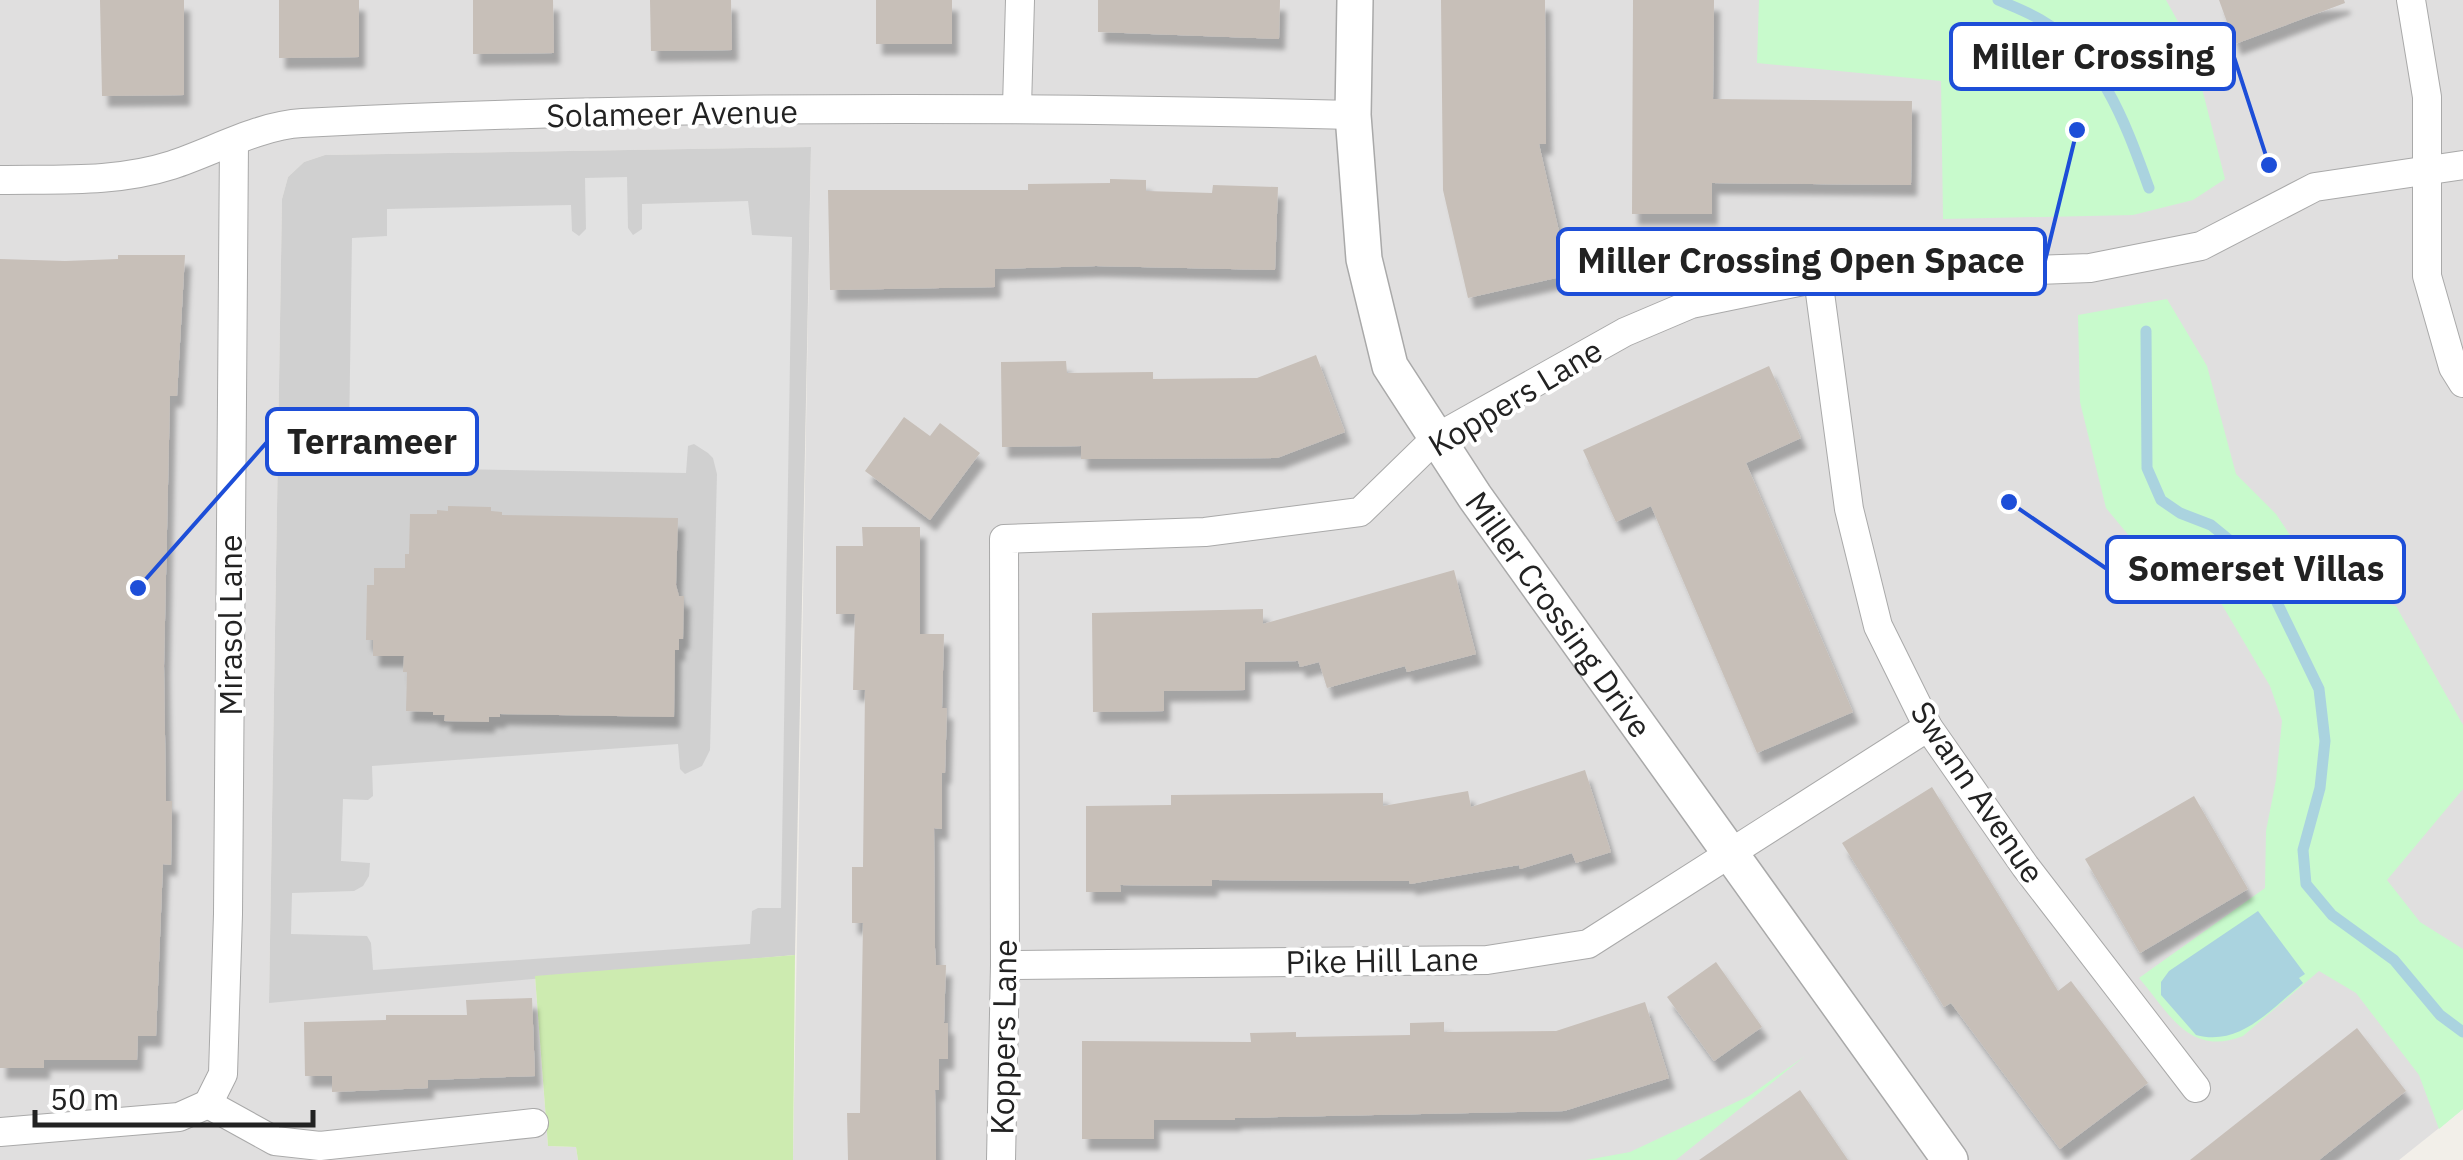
<svg xmlns="http://www.w3.org/2000/svg" width="2463" height="1160" viewBox="0 0 2463 1160" font-family="'IBM Plex Sans',sans-serif">
<style>
.residential{fill:#e0dfdf}
.religious{fill:#d0d0d0}
.grass{fill:#cdebb0}
.park{fill:#c8facc}
.parking{fill:#e2e2e2}
.water{fill:#aad3df}
.lines{fill:none;stroke-linecap:round;stroke-linejoin:round}
.stream{stroke:#aad3df;stroke-width:11}
.building{fill:#c7bfb8;filter:url(#shadow)}
.minor-casing{stroke:#a9a9a9;stroke-width:30}
.tertiary-casing{stroke:#a9a9a9;stroke-width:38}
.minor{stroke:#fff;stroke-width:28}
.tertiary{stroke:#fff;stroke-width:35}
.labels{text-anchor:middle;dominant-baseline:central;stroke-width:8;stroke-linejoin:round;paint-order:stroke}
.street-label{font-size:32px;fill:#222;stroke:#fff}
.leader{fill:none;stroke:#1d4ed8;stroke-width:4}
.callout-dot{fill:#1d4ed8;stroke:#fff;stroke-width:4}
.callout{fill:#fff;stroke:#1d4ed8;stroke-width:4}
.callout-label{font-size:35px;text-anchor:middle;font-weight:bold;fill:#222}
</style>
<defs>
<filter id="shadow"><feDropShadow dx="6" dy="11" stdDeviation="2.5" flood-color="#0004"/></filter>
</defs>
<rect width="100%" height="100%" fill="#f2efe9"/>
<path class="residential" d="M0 0H2463V1109L2399 1160H793L811 147 325 155 304 162 288 177 282 199 269 1002 535 976 548 1146 576 1147 578 1160H0Z"/>
<path class="religious" d="M811 147 795 955 269 1003 282 199 288 177 304 162 325 155Z"/>
<path class="grass" d="M795 955 793 1160H578L576 1147 548 1146 535 976Z"/>
<g class="park">
<path d="M1759 0H2166L2191 45 2225 179 2193 200 2133 215 1943 219 1941 81 1757 63Z"/>
<path d="M2167 299 2207 366 2236 474 2276 514 2327 591 2396 606 2463 725V789L2387 880 2420 922 2463 949V1109L2439 1129 2419 1075 2356 993 2319 971 2243 1036C2189 1057 2170 1014 2139 978L2265 888 2266 831 2276 780 2282 721 2270 686 2218 598 2130 537 2106 508 2080 402 2078 315Z"/>
<path d="M1805 1056 1676 1160H1586L1630 1152 1749 1096Z"/>
</g>
<path class="parking" d="M627 177 628 228 633 235 642 229V204L748 201 752 235 792 237 781 908H758L752 911 750 944 373 970 371 943 367 936 291 934 292 893 354 891 363 886 369 876 370 863 341 861 343 799 368 800 373 796 372 766 678 744 680 769 685 774 702 766 710 750 717 474 713 458 708 453 694 444 688 446 686 473 387 468 386 439 349 437 352 238 387 236V209L571 205 572 231 579 236 586 229 585 178Z"/>
<path class="water" d="M2258 911 2305 974 2299 978 2303 983C2271 1009 2240 1047 2196 1035L2161 995V982L2169 971Z"/>
<g class="lines">
<g class="stream">
<path d="M1998 0C2012 6 2028 12 2041 20 2102 55 2126 125 2149 188"/>
<path d="M2146 331 2147 468 2161 500 2180 513 2211 525 2244 552 2270 588 2319 689 2325 741 2320 788 2303 850 2306 884 2332 915 2394 960 2440 1015 2463 1032"/>
</g>
</g>
<g class="building">
<path d="M100 0H184V95L102 96Z"/>
<path d="M279 0H359V57L279 58Z"/>
<path d="M473 0H553L554 53 473 54Z"/>
<path d="M650 0H731L732 50 651 51Z"/>
<rect x="876" y="0" width="76" height="44"/>
<path d="M1098 0H1280L1279 39 1098 32Z"/>
<path d="M1441 0H1545L1546 144H1539L1569 275 1468 298 1443 190Z"/>
<path d="M1633 0H1714L1713 99 1912 101 1911 185 1712 183V214H1632Z"/>
<path d="M2219 0H2344L2345 3 2235 44Z"/>
<path d="M1110 179 1146 180V191L1212 193 1213 185 1278 187 1275 270 1096 266 995 269V287L830 290 828 190H1028V184L1110 183Z"/>
<path d="M118 255H185L177 396H170L164 666 166 801H172L171 865 163 864 156 1036H138L137 1060H44V1068H0V259L65 261 118 259Z"/>
<path d="M1316 355 1345 432 1277 458 1081 459V446L1002 447 1001 362 1066 361 1067 373 1153 372V379L1257 378Z"/>
<path d="M1769 366 1801 438 1746 463 1853 712 1757 753 1651 506 1616 522 1583 450Z"/>
<path d="M904 417 930 436 940 423 980 453 930 520 865 471Z"/>
<path d="M448 506 491 507V511L502 512V515L678 518 676 585 679 596H684L683 639H679V650H675L674 717 500 714V717H489V722L444 721 445 715H433V712L406 711 407 672H403L404 656H373V640H366L367 585H374V568H405V554H409L410 514H437V510L448 511Z"/>
<path d="M862 527H920V634H944L942 708H947L945 773H942V829L934 828 935 948 936 965H946L944 1023H948V1059H939V1090H935L936 1160H848L847 1113H860L863 923H852V867H863L865 690H853L855 614H836V546H863Z"/>
<path d="M1454 570 1476 654 1407 672 1405 666 1327 688 1319 662 1300 667 1298 661 1245 662V690L1164 691V711L1093 712 1092 613 1263 609V624Z"/>
<path d="M1585 770 1611 852 1576 863 1572 853 1520 869 1519 865 1410 884 1409 881 1212 880V886L1120 885 1121 892H1086V806L1171 805V795L1383 793V806L1468 791 1471 807Z"/>
<path d="M1932 787 2058 991 2071 981 2148 1083 2060 1149 1951 1003 1944 1007 1842 843Z"/>
<path d="M2194 796 2248 889 2140 953 2085 859Z"/>
<path d="M1716 962 1762 1027 1714 1061 1667 997Z"/>
<path d="M532 998 535 1076 428 1080V1088L332 1092V1076H305L304 1022 386 1020V1015H467L466 1000Z"/>
<path d="M1645 1002 1669 1078 1564 1111 1235 1118V1120H1154V1139H1082V1041L1251 1042 1250 1033 1296 1032V1037L1410 1035V1023L1444 1022V1032L1556 1031Z"/>
<path d="M2357 1028 2406 1091 2319 1160H2190Z"/>
<path d="M1800 1090 1848 1160H1699Z"/>
</g>
<g class="lines">
<g class="minor-casing">
<g id="minor">
<path d="M2411 0 2427 97V276L2453 367 2463 383"/>
<path d="M1017 107 1020 0"/>
<path d="M0 180C58 179 116 183 172 165 212 152 260 125 302 123 652 105 1003 106 1353 115"/>
<path d="M1818 278 1849 509 1878 626 1928 727 2025 866 2196 1088"/>
<path d="M1005 965 1487 960 1588 944 1928 727"/>
<path d="M208 1104 223 1074 228 914 234 142"/>
<path d="M208 1104 275 1141 320 1146 534 1123"/>
<path d="M0 1132 179 1117 208 1104"/>
<path d="M1001 1160 1005 965 1004 539 1205 532 1360 512 1436 438 1625 332 1691 304 1818 278 2090 268 2201 246 2315 187 2463 165"/>
</g>
</g>
<g class="tertiary-casing">
<g id="tertiary">
<path id="s1" d="M1355 0 1353 115 1364 259 1390 366 1475 497 1950 1160"/>
</g>
</g>
<use href="#minor" class="minor"/>
<use href="#tertiary" class="tertiary"/>
</g>
<g class="labels">
<g class="street-label">
<text transform="translate(672 113) rotate(-1)">Solameer Avenue</text>
<text transform="translate(1515 397) rotate(-31)">Koppers Lane</text>
<text stroke="none"><textPath href="#s1" startOffset="670">Miller Crossing Drive</textPath></text>
<text transform="translate(230 625) rotate(-90)">Mirasol Lane</text>
<text transform="translate(1978 792) rotate(56)">Swann Avenue</text>
<text transform="translate(1382 960) rotate(-1)">Pike Hill Lane</text>
<text transform="translate(1003 1037) rotate(-89)">Koppers Lane</text>
</g>
</g>
<path class="leader" d="M2269 165L2234 57M2077 130L2045 261M138 588L267 442M2009 502L2107 569"/>
<g class="callout-dot">
<circle cx="2269" cy="165" r="10"/>
<circle cx="2077" cy="130" r="10"/>
<circle cx="138" cy="588" r="10"/>
<circle cx="2009" cy="502" r="10"/>
</g>
<g class="callout">
<rect x="1951" y="24" width="283" height="65" rx="10"/>
<rect x="1558" y="229" width="487" height="65" rx="10"/>
<rect x="267" y="409" width="210" height="65" rx="10"/>
<rect x="2107" y="537" width="297" height="65" rx="10"/>
</g>
<g class="callout-label">
<text x="2093" y="69">Miller Crossing</text>
<text x="1801" y="273">Miller Crossing Open Space</text>
<text x="372" y="454">Terrameer</text>
<text x="2256" y="581">Somerset Villas</text>
</g>
<path d="M35 1110v15h278v-15" fill="none" stroke="#222222" stroke-width="5"/>
<text x="50" y="1110" font-size="30" fill="#222222" stroke="#ffffff" stroke-width="8" paint-order="stroke">50 m</text>
</svg>
